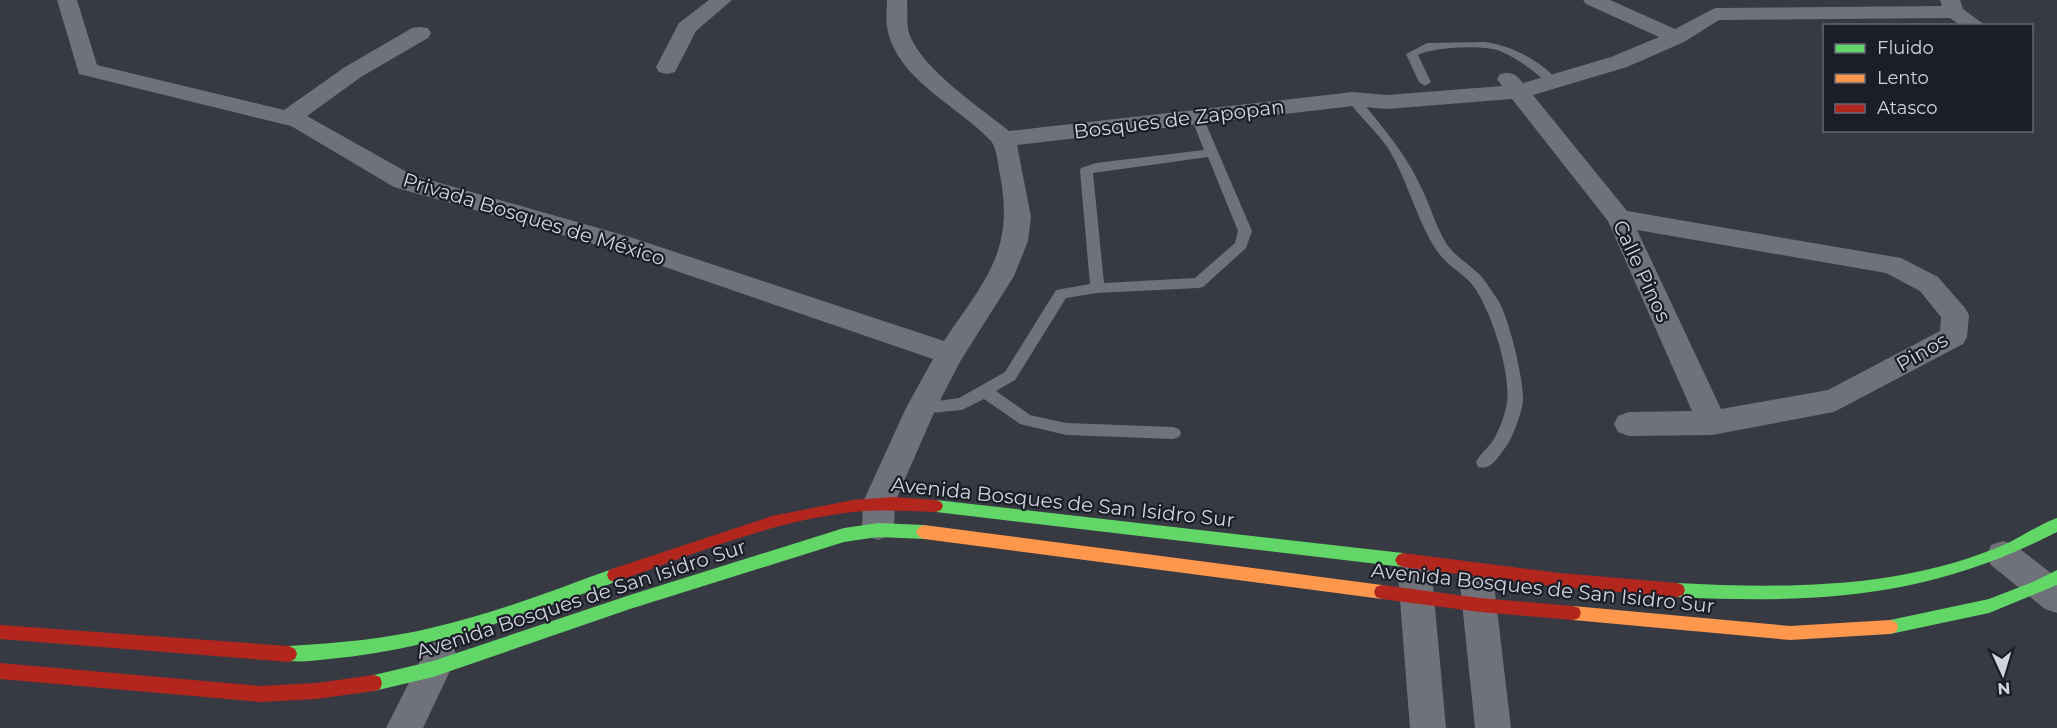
<svg xmlns="http://www.w3.org/2000/svg" width="2057" height="728" viewBox="0 0 2057 728" font-family="Montserrat,sans-serif">
<style>
.lines{fill:none;stroke-linecap:round;stroke-linejoin:round}
.lane{fill:#707279;fill-rule:evenodd}
.street{fill:#707279;fill-rule:evenodd}
.fast{fill:#63d668;fill-rule:evenodd}
.slow{fill:#ff974d;fill-rule:evenodd}
.jam{fill:#b3261e;fill-rule:evenodd}
.labels{text-anchor:middle;dominant-baseline:central;stroke-width:4.5;stroke-linejoin:round;paint-order:stroke}
.street-label{font-size:20px;fill:#d1d4df;stroke:#1c1e27}
</style>
<rect width="100%" height="100%" fill="#373a43"/>
<g class="lines">
<g class="lane">
<path d="M1486 42C1512 46 1542 61 1559 82L1557 85H1549C1536 72 1518 59 1502 52 1486 44 1434 47 1418 55L1431 82 1425 86 1419 82 1406 54 1427 43Z"/>
<path d="M1353 95 1357 96C1381 125 1404 151 1420 185 1430 204 1435 225 1446 243 1455 257 1468 263 1479 274 1486 281 1492 292 1498 300 1509 318 1524 380 1523 401 1522 412 1512 440 1505 448 1498 457 1491 471 1478 467L1476 462C1481 452 1491 446 1495 437 1500 428 1506 412 1507 402 1511 373 1490 304 1470 282 1459 271 1447 265 1437 251 1416 219 1408 181 1388 148 1376 131 1359 116 1347 99Z"/>
<path d="M1197 113 1203 117 1252 231 1246 248 1203 287 1198 288 1097 293 1066 298 1015 380 996 391 1030 415 1066 423 1173 427 1179 429 1181 433 1179 437 1173 439 1066 435 1020 424 984 399 962 410 921 414 916 412 913 408 916 404 959 398 1005 372 1056 290 1090 284 1080 171 1081 168 1096 163 1204 150 1191 117ZM1208 157 1238 231 1235 243 1195 278 1104 283 1093 173Z"/>
</g>
<g class="street">
<path d="M57 0H77L97 65 284 110 345 67 412 28 420 27 428 28 431 33 428 38 361 77 307 116 412 175 633 238 944 341C984 281 1015 252 1000 175 998 165 997 147 990 140 958 106 900 81 888 32 885 22 887 10 887 0H907C908 10 906 23 909 33 921 69 980 107 1009 131L1353 92 1387 95 1502 86 1497 79 1500 74C1512 71 1516 74 1523 83L1611 57 1659 37 1586 4 1583 0H1610L1675 29 1715 8 1942 6 1940 0H1960L1963 9 1986 26H1961L1950 18 1719 20 1684 42 1627 67 1533 95 1627 211 1901 258 1938 277 1965 308 1969 315 1967 337 1963 344 1834 412 1712 435 1629 436 1618 432 1614 424 1618 416 1629 412 1692 411 1608 221 1512 99 1387 109 1353 106 1017 145 1031 217 1028 241 1014 276 961 360 936 408 895 502 894 526 889 536 878 540 867 536 862 526 863 502 906 408 933 359 615 250 394 187 291 126 79 74ZM1637 230 1886 273 1920 291 1941 317 1940 331 1828 390 1721 409Z"/>
<path d="M709 0H732L696 31 675 72 667 74 659 72 656 67 679 23Z"/>
<path d="M2003 541 2015 545 2057 578V613L2045 609 1991 565 1987 555 1991 545Z"/>
<path d="M1415 560 1427 565 1432 575 1446 728H1410L1398 575 1403 565Z"/>
<path d="M1477 569 1489 574 1494 584 1511 728H1475L1460 584 1465 574Z"/>
<path d="M440 640 452 645 457 656 423 728H386L428 645Z"/>
</g>
<g class="fast">
<path d="M936 500 1403 553 1408 555 1411 560 1408 565 1403 567 936 512 931 510 929 506 931 502Z"/>
<path d="M2057 518V532C1930 598 1817 604 1677 597L1671 595 1669 590 1671 585 1677 583C1774 588 1875 589 1969 558 1983 553 1998 548 2012 541 2027 533 2041 524 2057 518Z"/>
<path d="M878 523 924 525 929 527 932 532 929 537 924 539 878 537 844 542 630 609 433 677 374 691 368 689 366 683 368 677 374 675 433 661 630 595 844 528Z"/>
<path d="M615 568 621 570 623 575 621 580C525 615 431 650 329 659 315 660 296 664 283 659L281 654 283 649 289 646C338 643 387 639 435 627 497 613 556 589 615 568Z"/>
<path d="M2057 570V585L1989 613 1890 634 1884 632 1882 627 1884 622 1890 620 1989 599 2035 581Z"/>
</g>
<g class="slow">
<path d="M924 525 1382 585 1388 587 1390 592 1388 597 1382 599 924 539 919 537 916 532 919 527Z"/>
<path d="M1573 606 1790 626 1890 620 1896 622 1898 627 1896 632 1890 634 1790 640 1573 620 1567 618 1565 613 1567 608Z"/>
</g>
<g class="jam">
<path d="M894 497 936 500 941 502 943 506 941 510 936 512C908 511 881 509 853 512 771 521 692 555 615 582L609 580 607 575 609 570 615 568 772 516 853 500Z"/>
<path d="M1403 553 1560 573 1677 583 1683 585 1685 590 1683 595 1677 597 1560 587 1403 567 1398 565 1395 560 1398 555Z"/>
<path d="M1382 585 1480 598 1573 606 1579 608 1581 613 1579 618 1573 620 1480 612 1382 599 1376 597 1374 592 1376 587Z"/>
<path d="M0 625 289 646 295 649 297 654 295 659 289 662 0 639Z"/>
<path d="M0 663 261 686 316 683 374 675 380 677 382 683 380 689 374 691 316 699 261 702 0 679Z"/>
</g>
</g>
<g class="labels">
<g class="street-label">
<text transform="translate(1179 119) rotate(-7)">Bosques de Zapopan</text>
<text transform="translate(534 219) rotate(17)">Privada Bosques de México</text>
<text transform="translate(1642 271) rotate(65)">Calle Pinos</text>
<text transform="translate(1922 352) rotate(-30)">Pinos</text>
<text transform="translate(1063 502) rotate(6)">Avenida Bosques de San Isidro Sur</text>
<text transform="translate(1543 588) rotate(6)">Avenida Bosques de San Isidro Sur</text>
<text transform="translate(581 599) rotate(-18)">Avenida Bosques de San Isidro Sur</text>
</g>
</g>
<rect x="1823" y="24" width="210" height="108" fill="#1c1e27" stroke="#646771" stroke-width="1.5"/>
<rect x="1835" y="44" width="30" height="9" fill="#63d668" stroke="#646771" stroke-width="1.5"/>
<text x="1877" y="54" font-size="18" fill="#d1d4df">Fluido</text>
<rect x="1835" y="74" width="30" height="9" fill="#ff974d" stroke="#646771" stroke-width="1.5"/>
<text x="1877" y="84" font-size="18" fill="#d1d4df">Lento</text>
<rect x="1835" y="104" width="30" height="9" fill="#b3261e" stroke="#646771" stroke-width="1.5"/>
<text x="1877" y="114" font-size="18" fill="#d1d4df">Atasco</text>
<g transform="translate(2003 674) rotate(176)" stroke="#1c1e27" stroke-width="4.5" paint-order="stroke">
<path d="M0-4.5L10 22L0 15L-10 22Z" fill="#d1d4df"/>
<text y="-9" font-size="16" font-weight="bold" text-anchor="middle" fill="#d1d4df">N</text>
</g>
</svg>
